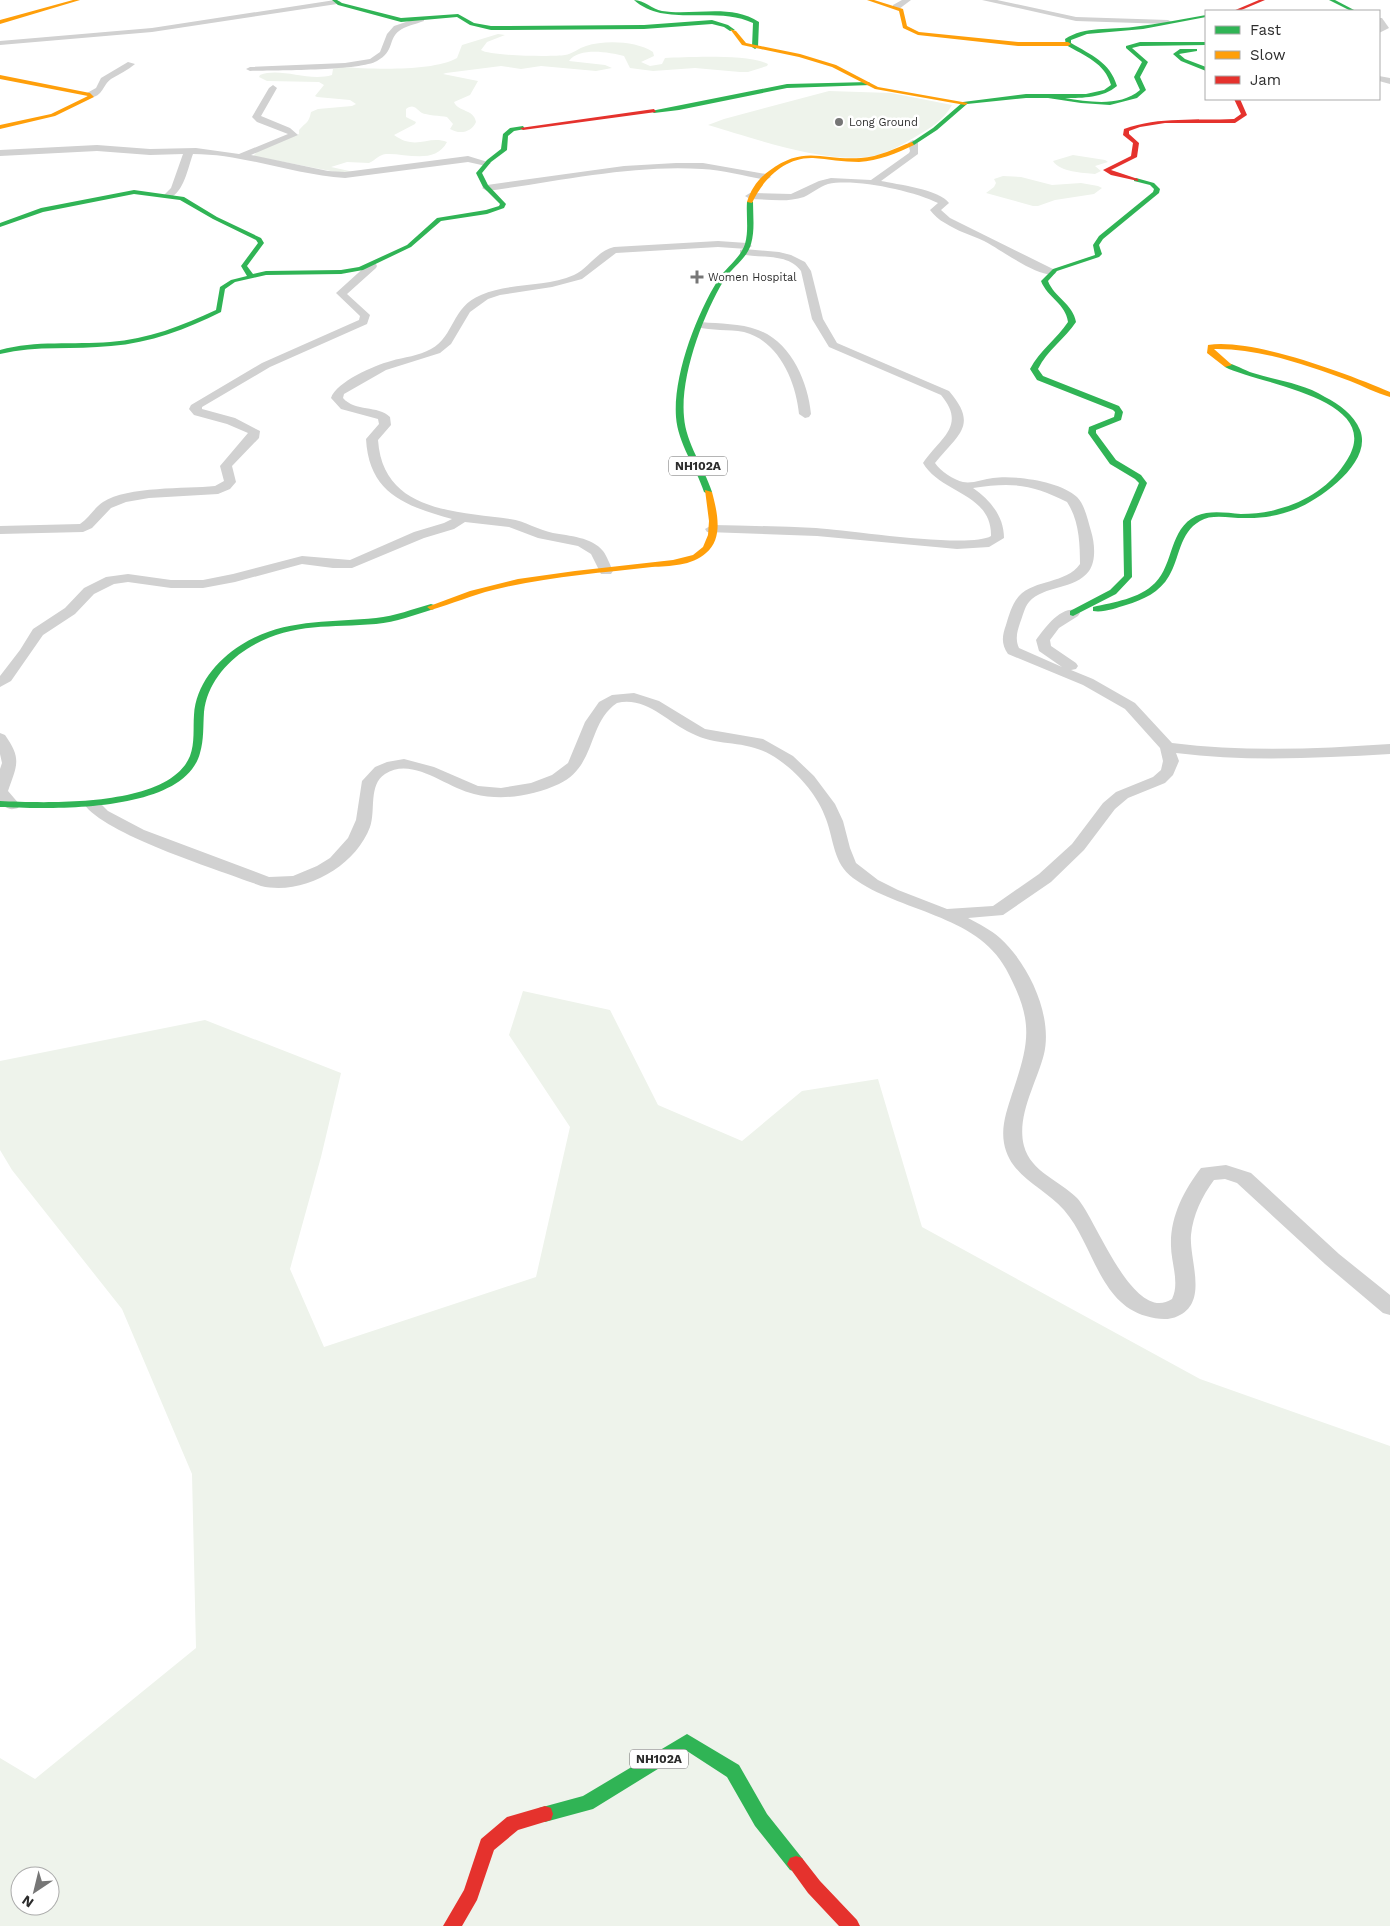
<svg xmlns="http://www.w3.org/2000/svg" width="1390" height="1926" viewBox="0 0 1390 1926" font-family="'Work Sans',sans-serif">
<style>
.green{fill:#eef3eb;fill-rule:evenodd}
.lines{fill:none;stroke-linecap:round;stroke-linejoin:round}
.street{fill:#d1d1d1;fill-rule:evenodd}
.fast{fill:#30b455;fill-rule:evenodd}
.slow{fill:#ff9f0a;fill-rule:evenodd}
.jam{fill:#e5322d;fill-rule:evenodd}
.poi-dot{fill:#767676;stroke:#fff;stroke-width:2}
.labels{text-anchor:middle;dominant-baseline:central;stroke-width:5;stroke-linejoin:round;paint-order:stroke}
.far-poi-label{font-size:11px;fill:#2c2c2c;stroke:#fff;text-anchor:start}
.shield{fill:#fff;stroke:#6b6b6b;stroke-width:1}
.shield-label{font-size:12px;font-weight:bold;fill:#2c2c2c}
</style>
<rect width="100%" height="100%" fill="#fff"/>
<g class="green">
<path d="M498 34 505 35 487 42 481 50C489 56 553 57 565 55 572 54 579 48 586 46 605 40 636 41 653 52L654 56 641 62 650 66 662 64 665 58C688 57 749 54 768 64L767 66 748 72H740L695 68 653 71 630 68 624 56C609 52 579 47 569 61L605 65 612 68 596 71 541 66 521 69 501 66 446 73 443 74 478 81 470 95 454 102C458 112 474 109 476 122 472 132 460 135 450 129L453 124 447 117C441 116 426 115 422 113 416 109 414 103 406 109V117L416 122 415 124 394 135C416 151 428 135 447 142 435 165 406 153 386 154 378 155 376 160 369 163L347 162 331 167 354 172H336L253 156 258 151 299 134V130C306 122 309 123 311 112L318 109 352 106 356 104 350 100 317 97 315 96 324 85 319 82 267 81 259 77 260 75C281 67 308 82 332 75L333 69 342 67C371 69 432 72 457 58L462 45Z"/>
<path d="M829 91 891 93 952 105C943 121 930 128 915 137 902 145 887 153 873 156 827 165 753 138 708 125L724 119Z"/>
<path d="M1073 155 1105 160 1108 162 1095 166 1101 171 1095 174C1083 173 1060 172 1053 161Z"/>
<path d="M1003 176 1021 177 1052 185 1081 183 1098 186 1102 188 1094 194 1055 200 1038 206H1033L986 193 994 187 996 183 994 179Z"/>
<path d="M523 991 610 1010 658 1105 742 1141 802 1091 878 1079 922 1227 1200 1379 1390 1446V1926H0V1758L35 1779 196 1648 192 1474 122 1309 12 1170 0 1150V1061L205 1020 341 1073 321 1157 290 1269 324 1347 536 1277 570 1127 509 1035ZM20 1876H50V1906H20Z"/>
</g>
<g class="lines">
<g class="street">
<path d="M335 0 341 2 337 4 152 32 0 45V41L152 28Z"/>
<path d="M902 0H911L899 9H893V5Z"/>
<path d="M982 0H997L1076 17 1168 20 1172 22 1168 24 1076 21Z"/>
<path d="M421 17H424V21C416 24 405 26 399 31 388 39 395 51 377 61 360 71 274 70 250 71L246 69 250 67 345 63 370 59 380 52 387 34 394 26Z"/>
<path d="M1379 18H1382L1389 28 1379 33Z"/>
<path d="M128 62 135 64C128 70 119 74 111 79 102 85 103 99 87 97V93L96 88 101 78Z"/>
<path d="M1379 76 1390 78V84L1379 81Z"/>
<path d="M273 85 277 88 261 116 290 128 298 135 251 155 328 171 345 172 468 156 491 163 486 166 468 162 345 178C294 175 244 154 193 154 188 167 184 193 169 198L164 195 171 188 183 154 150 155 97 151 0 156V150L97 145 150 149 196 148 239 154 288 134 257 122 252 117 269 88Z"/>
<path d="M913 140 918 143V154L881 181C896 184 941 190 949 203L941 210 950 218 1055 270 1056 272 1055 274C1038 278 1000 249 984 241 971 235 957 231 945 223 939 220 934 215 930 210L938 203C914 191 855 178 828 184 819 187 812 193 804 197 786 203 768 199 750 199L745 196 750 193 791 194 819 181 831 178 871 180 909 153 910 151 908 143Z"/>
<path d="M676 163H703L766 174 771 177 766 180C745 176 723 170 702 169 635 164 554 182 487 191L482 188 487 185 624 166Z"/>
<path d="M718 241 747 243 752 246 747 249 718 247 616 253 582 279 552 287 500 295 488 299 470 312 451 344 440 353 386 370 344 394 343 398C355 412 378 405 390 417L391 425 378 440C383 512 455 511 510 519 525 521 538 530 553 533 569 536 592 537 603 551 607 556 610 565 613 571L611 574H601L591 554 578 546 538 538 509 527 465 522 454 529 424 538 352 568H333L302 564 235 582 203 588H171L128 582 114 584 94 594 75 614 43 635 11 681 0 687V676L20 650 33 629 65 608 84 588 106 577 128 574 171 580H203L233 574 302 556 350 560 414 532 444 523 452 519C406 506 369 494 366 439L379 424 378 419 341 409 331 398C336 382 375 365 391 361 404 357 419 356 431 349 455 336 451 307 481 295 510 282 545 288 574 275 589 268 597 251 614 247Z"/>
<path d="M744 249 779 252 791 255 805 262 811 271 823 319 837 343 949 391C979 426 958 434 935 463 940 471 954 480 963 482 972 484 984 479 993 478 1015 475 1060 481 1077 497 1085 505 1088 521 1091 531 1095 544 1096 561 1089 571 1075 590 1044 585 1029 602 1024 608 1023 616 1020 623 1017 632 1015 639 1019 648L1062 667 1039 651 1036 640C1045 628 1060 606 1078 610L1080 613 1078 616 1059 628 1050 640 1051 646 1076 663 1078 666 1076 669 1071 670 1093 679 1135 703 1172 743C1245 752 1317 749 1390 744V754C1319 758 1247 762 1176 753L1179 761 1173 775 1165 783 1128 798 1115 809 1084 850 1051 882 1003 915 968 918C979 924 991 930 1000 938 1029 964 1053 1016 1044 1054 1037 1082 1016 1116 1024 1146 1031 1172 1059 1180 1077 1198 1096 1218 1133 1325 1172 1299 1180 1283 1171 1262 1171 1246 1170 1217 1184 1190 1201 1168L1226 1165 1251 1173 1339 1254 1390 1295V1315L1383 1313 1325 1264 1237 1183 1225 1179 1214 1180C1202 1196 1193 1215 1191 1235 1189 1260 1209 1302 1178 1316 1168 1321 1157 1319 1146 1316 1099 1303 1093 1243 1064 1210 1044 1187 1010 1177 1004 1143 1001 1126 1007 1110 1012 1094 1030 1041 1034 1021 1006 969 976 914 899 912 853 878 833 863 834 840 826 819 818 796 799 774 779 760 747 737 722 749 691 733 667 722 646 696 617 703 587 723 597 766 559 784 533 796 502 801 474 794 446 788 413 756 385 774 368 785 376 811 370 827 355 867 303 896 261 886 222 871 105 835 84 804L86 801H98L108 811 144 830 269 877 293 876 317 866 330 858 348 838 356 820 362 781 375 767 387 762 404 759 434 767 478 786 501 788 531 783 552 775 568 763 585 722 599 702 612 695 634 693 659 701 705 729 763 739 793 756 814 776 835 804 843 821 850 848 856 863 878 880 898 890 947 909 993 906 1039 874 1072 844 1103 803 1116 792 1153 777 1161 770 1163 761 1160 748 1125 709 1083 685 1008 654C1001 644 1002 636 1006 625 1009 615 1012 604 1019 596 1035 579 1066 584 1080 564 1080 543 1079 520 1067 502 1032 484 1012 482 973 488 990 500 1004 516 1004 538L989 547 957 549 817 536 707 532 705 529 712 525C746 526 781 526 816 528 847 530 970 549 991 536 992 493 940 493 923 463 940 438 967 426 941 395L829 347 812 319 801 271C787 252 761 259 740 254V250Z"/>
<path d="M372 263 376 264 377 266 376 268 347 294 370 315 367 324 270 367 202 407V409L235 418 260 431 259 438 232 466 236 482 230 489 218 494 149 498 126 502 111 508 92 528 83 532 0 534V526L80 524C89 518 94 508 103 502 128 486 185 489 215 486L224 481 220 466 248 433 227 424 194 415 189 409 191 405 262 363 359 320 360 316 336 293 368 264Z"/>
<path d="M701 322C720 324 740 323 758 330 791 342 808 382 811 414L809 417 805 418 799 414C796 382 779 341 744 332 728 329 712 331 697 327L696 325Z"/>
<path d="M0 733 5 735C22 759 17 765 8 791L20 805 18 808C9 811 6 808 0 801V769L2 763 0 754Z"/>
</g>
<g class="fast">
<path d="M332 0H337L342 3 401 18 458 14 474 23 491 26 644 25 712 20 728 25 735 30 730 31 724 27 712 24 644 29 491 30 470 25 457 17 401 22 338 5Z"/>
<path d="M634 0C644 0 652 9 662 11 694 16 730 3 759 22L758 47 755 49 752 47 753 23C715 5 665 28 634 0Z"/>
<path d="M1329 0H1335L1356 11H1351Z"/>
<path d="M1206 15V17L1143 29 1087 34 1071 40V43C1091 55 1110 62 1117 86 1103 98 1083 98 1065 98 1090 102 1120 107 1140 90L1134 77 1142 62 1126 48V46L1140 42H1206V45L1140 46 1132 48 1148 62 1140 77 1146 90 1137 98 1110 105 1081 103 1048 98H1026L967 104 937 130 914 145 909 144 933 128 963 102 1026 94H1086L1104 90 1111 85C1105 63 1085 56 1066 45L1065 39C1084 26 1112 30 1133 27 1158 24 1182 19 1206 15Z"/>
<path d="M1180 49H1197V51L1179 54 1185 59 1206 67V71L1181 61 1173 54Z"/>
<path d="M869 82 871 85 787 88 679 110 654 113 651 111 787 84Z"/>
<path d="M523 126 525 129 514 131 508 136 507 150 491 162 482 173 488 185 506 204 504 208 487 214 441 221 411 247 363 270 341 274 266 275 235 282 225 289 221 312C187 329 150 343 111 346 74 350 37 345 0 354V350C36 340 73 345 110 342 148 339 182 326 216 310L220 287 231 280 247 276 241 266 258 243 256 240 213 219 180 200 134 194 43 212 0 227V223L41 208 134 190 184 197 217 217 261 238 264 243 247 266 253 274 266 271 341 270 359 267 407 245 437 218 486 210 499 206 500 204 483 187 476 173 487 160 501 149 503 134 510 128Z"/>
<path d="M1136 178 1154 183 1160 189 1159 193 1103 239 1099 245 1102 254 1099 257 1057 271 1048 281C1054 297 1073 304 1076 322 1065 339 1047 350 1038 369L1043 376 1119 406 1123 412 1121 420 1096 430V433L1116 460 1141 475 1147 483 1131 521 1132 577 1116 594 1073 616 1070 615V611L1110 590 1124 576 1123 521 1139 483 1135 479 1110 464 1088 433 1089 427 1114 417 1115 412 1113 410 1037 380 1030 369C1040 350 1057 339 1068 322 1066 304 1047 297 1041 281L1053 269 1095 255 1093 245 1099 236 1153 192 1154 189 1150 185 1134 181V179Z"/>
<path d="M750 200 753 202C753 216 755 230 751 244 747 259 732 267 724 280 703 315 680 376 684 417 686 444 704 467 712 492L708 494 704 492C696 467 678 444 676 417 673 376 696 315 718 280 726 267 740 259 745 244 749 230 746 216 747 202Z"/>
<path d="M1225 363C1234 363 1245 371 1253 373 1278 381 1303 383 1325 397 1339 404 1354 415 1360 430 1373 462 1321 499 1296 509 1281 515 1265 518 1248 518 1233 519 1213 513 1200 521 1179 533 1180 558 1169 576 1160 592 1143 600 1126 605 1116 608 1103 613 1093 611V607C1114 602 1139 599 1155 583 1174 564 1169 529 1196 516 1210 510 1226 513 1241 514 1253 514 1266 513 1278 509 1306 502 1332 485 1347 460 1386 398 1257 384 1225 367Z"/>
<path d="M431 604 434 605V609C415 615 396 622 376 624 329 628 289 622 247 649 225 663 207 685 204 712 203 726 204 740 200 753 184 814 49 809 0 807V801C46 803 169 808 190 756 195 743 193 728 194 715 196 685 216 661 241 645 283 618 329 623 376 618 395 616 413 609 431 604Z"/>
<path d="M687 1734 739 1765 767 1814 802 1858 805 1864 802 1870 796 1872 790 1870 755 1826 727 1777 687 1751 593 1809 545 1822 539 1820 537 1814 539 1808 583 1796Z"/>
</g>
<g class="slow">
<path d="M73 0H80L0 24V20Z"/>
<path d="M867 0H874L903 9 907 26 919 32 1018 42H1068L1071 44 1068 46H1018L918 35 903 28 899 11Z"/>
<path d="M730 29 736 31 746 43 800 54 836 65 878 87 968 103 965 105 875 89 832 67 799 57 742 45Z"/>
<path d="M0 75 90 93 94 97 55 116 0 129V125L51 114 88 96 0 79Z"/>
<path d="M912 142 914 145C897 153 878 161 859 162 843 162 828 159 813 158 785 157 763 179 752 203L747 202C751 189 758 179 769 171 805 144 822 161 861 158 879 157 895 148 912 142Z"/>
<path d="M1208 345C1253 338 1348 374 1390 392V397C1376 393 1363 386 1350 381 1308 366 1260 348 1214 349L1232 365 1225 367 1207 353Z"/>
<path d="M705 490 712 492C717 511 724 538 706 553 692 566 669 566 652 567 599 573 545 577 493 590 472 595 452 604 431 610L427 607 470 591 518 579 575 571 673 560 693 555 703 547 708 535 709 521Z"/>
</g>
<g class="jam">
<path d="M1259 0H1265L1239 11H1233Z"/>
<path d="M1234 99H1240L1247 115 1235 123H1165L1140 127 1129 131V134L1139 143 1137 157 1111 170 1138 179V181L1111 175 1103 170 1131 156 1133 143 1123 135 1124 129C1160 116 1196 121 1234 119L1241 114Z"/>
<path d="M654 109 656 112 523 130 520 128Z"/>
<path d="M545 1806 551 1808 553 1814 551 1820 518 1830 494 1850 477 1900 462 1926H443L464 1890 481 1839 507 1817Z"/>
<path d="M796 1856 802 1858 820 1881 857 1920 860 1926H839L808 1893 787 1864 790 1858Z"/>
</g>
</g>
<g class="poi-dot">
<circle cx="839" cy="122" r="5"/>
<path d="M694.5 269.5h5v5h5v5h-5v5h-5v-5h-5v-5h5z"/>
</g>
<g class="labels">
<g class="far-poi-label">
<text x="849" y="122">Long Ground</text>
<text x="708" y="277">Women Hospital</text>
</g>
<g class="shield">
<rect x="669" y="456.5" width="58" height="19" rx="4"/>
<rect x="630" y="1749.5" width="58" height="19" rx="4"/>
</g>
<g class="shield-label">
<text x="698" y="466">NH102A</text>
<text x="659" y="1759">NH102A</text>
</g>
</g>
<rect x="1205" y="10" width="175" height="90" fill="#ffffff" stroke="#ababab"/>
<rect x="1215" y="26" width="25" height="8" fill="#30b455" stroke="#ababab"/>
<text x="1250" y="35" font-size="15" fill="#2c2c2c">Fast</text>
<rect x="1215" y="51" width="25" height="8" fill="#ff9f0a" stroke="#ababab"/>
<text x="1250" y="60" font-size="15" fill="#2c2c2c">Slow</text>
<rect x="1215" y="76" width="25" height="8" fill="#e5322d" stroke="#ababab"/>
<text x="1250" y="85" font-size="15" fill="#2c2c2c">Jam</text>
<g transform="translate(35 1891) rotate(215)"><circle r="24" fill="#ffffff" stroke="#ababab"/>
<path d="M0-4L9 19L0 12L-9 19Z" fill="#767676"/>
<text y="-8" font-size="14" font-weight="bold" text-anchor="middle" fill="#2c2c2c">N</text>
</g>
</svg>
